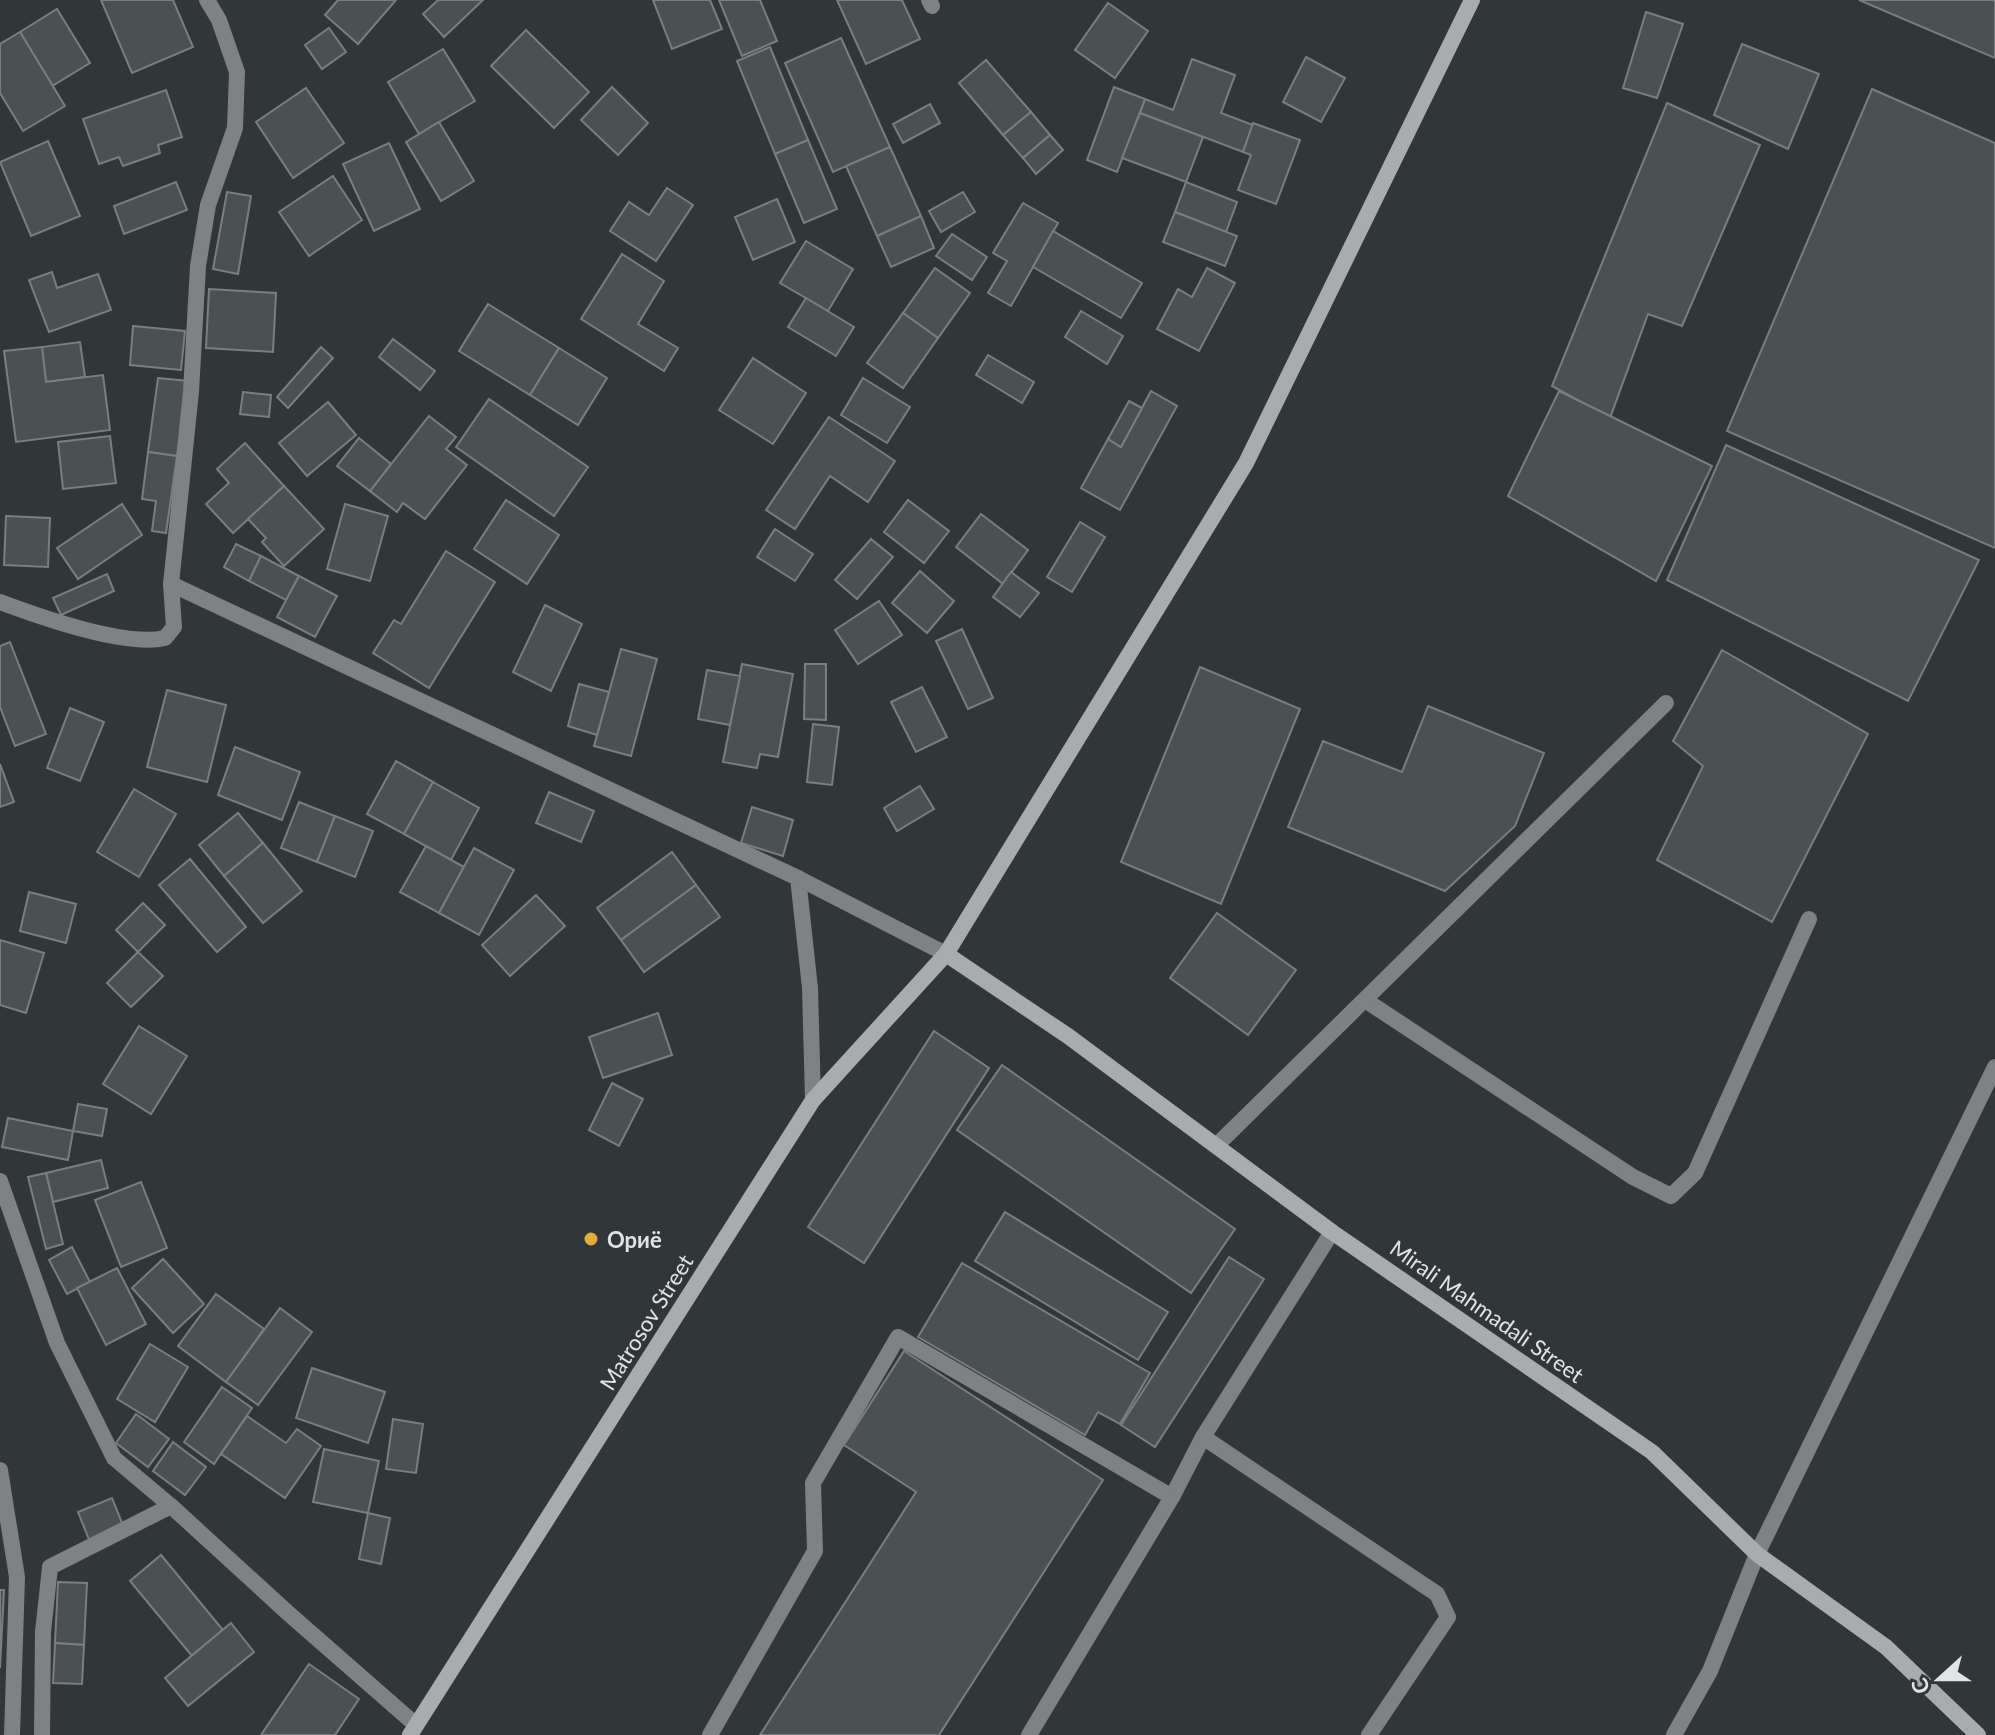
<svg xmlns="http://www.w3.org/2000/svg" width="1995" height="1735" viewBox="0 0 1995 1735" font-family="Lato,sans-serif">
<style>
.building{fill:#4b5153;stroke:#787e81;stroke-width:2}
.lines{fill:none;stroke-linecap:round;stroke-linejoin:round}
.lane{stroke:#7f8182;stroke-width:16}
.street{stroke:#7f8182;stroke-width:16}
.secondary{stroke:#a8acae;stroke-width:16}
.poi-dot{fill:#e7ac37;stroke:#313639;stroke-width:3}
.labels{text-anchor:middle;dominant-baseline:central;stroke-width:7;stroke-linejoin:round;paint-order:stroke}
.poi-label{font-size:22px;font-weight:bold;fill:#e1e4e6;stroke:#313639;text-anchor:start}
.street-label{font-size:22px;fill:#e1e4e6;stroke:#313639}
</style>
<rect width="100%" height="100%" fill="#313639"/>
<g class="building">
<path d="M101 0H173L193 47 132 73Z"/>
<path d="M338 0H396L358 44 325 15Z"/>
<path d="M438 0H483L444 37 423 14Z"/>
<path d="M653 0H710L722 29 672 49Z"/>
<path d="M719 0H760L777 41 742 56Z"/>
<path d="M837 0H902L920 39 866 64Z"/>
<path d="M1859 0H1995V58Z"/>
<path d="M1108 3 1148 31 1115 78 1075 50Z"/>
<path d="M57 9 90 63 52 86 20 32Z"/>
<path d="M1646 12 1683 24 1657 98 1623 88Z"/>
<path d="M329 28 346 52 322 69 305 45Z"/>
<path d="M526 30 589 92 554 128 491 66Z"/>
<path d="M20 32 65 106 23 131 0 93V44Z"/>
<path d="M841 38 890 147 833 172 785 63Z"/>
<path d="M1742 44 1819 74 1788 149 1714 115Z"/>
<path d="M770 47 808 140 775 154 737 61Z"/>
<path d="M443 49 475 101 419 134 388 82Z"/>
<path d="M1306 57 1345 78 1321 122 1283 102Z"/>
<path d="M1192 59 1235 75 1221 113 1253 125 1243 152 1140 113 1145 99 1173 110Z"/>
<path d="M986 60 1031 112 1003 135 959 83Z"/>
<path d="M612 87 648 123 618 155 581 120Z"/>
<path d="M1114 87 1145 99 1117 172 1087 160Z"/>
<path d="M306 88 344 143 293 178 256 122Z"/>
<path d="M1872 89 1995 143V548L1727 431Z"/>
<path d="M166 90 182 137 158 145 160 153 123 166 119 157 99 164 83 119Z"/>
<path d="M1667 103 1760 145 1682 326 1648 314 1610 418 1552 386Z"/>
<path d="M930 104 940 123 903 143 893 124Z"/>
<path d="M1031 112 1050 135 1023 158 1003 135Z"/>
<path d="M1140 113 1203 137 1186 182 1122 158Z"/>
<path d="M439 122 474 181 441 201 406 142Z"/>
<path d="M1253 123 1300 140 1276 204 1238 190 1251 155 1243 152Z"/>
<path d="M1050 135 1063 150 1036 174 1023 158Z"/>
<path d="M808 140 837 209 804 223 775 154Z"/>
<path d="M48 141 80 216 31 236 0 162Z"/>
<path d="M389 143 420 209 374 231 343 164Z"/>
<path d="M890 147 921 216 877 236 846 166Z"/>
<path d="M333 176 362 220 309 256 279 212Z"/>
<path d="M176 182 187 210 124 234 114 206Z"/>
<path d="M1186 182 1237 202 1226 232 1175 212Z"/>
<path d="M667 188 693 205 656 261 610 231 629 202 649 215Z"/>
<path d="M227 192 251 196 238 274 213 269Z"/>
<path d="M963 192 975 212 941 232 929 211Z"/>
<path d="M777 199 795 242 753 260 735 217Z"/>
<path d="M1023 203 1058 223 1011 306 988 293 1007 261 993 253Z"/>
<path d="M1175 212 1237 236 1225 266 1163 242Z"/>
<path d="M921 216 934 248 891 267 877 236Z"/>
<path d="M1053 231 1142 283 1121 318 1033 267Z"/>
<path d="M952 234 987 257 972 280 936 256Z"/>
<path d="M806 241 853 269 828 311 780 283Z"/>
<path d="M622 254 664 281 638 324 678 348 664 371 581 319Z"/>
<path d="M935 268 970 293 938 338 903 313Z"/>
<path d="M1207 268 1235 283 1199 351 1157 329 1178 289 1192 297Z"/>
<path d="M52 272 57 288 98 274 111 310 49 332 29 280Z"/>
<path d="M209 289 276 293 273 352 206 348Z"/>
<path d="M806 298 854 327 836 356 788 327Z"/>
<path d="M488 304 559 348 530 395 459 351Z"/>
<path d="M1081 311 1123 336 1107 364 1065 337Z"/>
<path d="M903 313 938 338 903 388 867 363Z"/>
<path d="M133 326 185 331 181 370 130 365Z"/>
<path d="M393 339 435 371 420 390 379 357Z"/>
<path d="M80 342 85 377 46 382 42 347Z"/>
<path d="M42 347 46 382 103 375 110 430 16 442 4 351Z"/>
<path d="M321 347 333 358 288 408 277 397Z"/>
<path d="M559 348 607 378 578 425 530 395Z"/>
<path d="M988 355 1034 382 1022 403 976 375Z"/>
<path d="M753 358 806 393 773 444 719 410Z"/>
<path d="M158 378 188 381 177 456 148 452Z"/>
<path d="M863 378 910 407 887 443 841 415Z"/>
<path d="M1151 391 1177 406 1120 510 1081 488 1108 439 1121 447Z"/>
<path d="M1559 391 1712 466 1656 581 1508 496Z"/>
<path d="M243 392 271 395 269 417 240 414Z"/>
<path d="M489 399 588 467 554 516 456 447Z"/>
<path d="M1129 401 1142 408 1121 447 1108 439Z"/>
<path d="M328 402 356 435 307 476 279 443Z"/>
<path d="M429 416 456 437 446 449 467 465 425 519 403 503 397 512 370 491Z"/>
<path d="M829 417 895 461 868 502 830 476 795 529 766 510Z"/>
<path d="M110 436 116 483 63 489 58 442Z"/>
<path d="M359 438 391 464 370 491 337 466Z"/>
<path d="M245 443 284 486 233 533 206 504 229 483 217 469Z"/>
<path d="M1726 445 1979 560 1908 701 1667 580Z"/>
<path d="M148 452 177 456 166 533 152 531 156 501 142 499Z"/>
<path d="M284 486 324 529 284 566 262 542 266 538 248 519Z"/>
<path d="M506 500 559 535 527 584 474 549Z"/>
<path d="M908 500 949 531 924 563 884 532Z"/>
<path d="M122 504 142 535 78 579 57 548Z"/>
<path d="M345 504 388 516 370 581 327 569Z"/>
<path d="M981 514 1028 550 1003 584 956 547Z"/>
<path d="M6 516 50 518 48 567 4 565Z"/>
<path d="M1080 522 1105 537 1072 592 1047 577Z"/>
<path d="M775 529 813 554 795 581 757 557Z"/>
<path d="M871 539 893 557 857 599 835 580Z"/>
<path d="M236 544 261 556 249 581 224 567Z"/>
<path d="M446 551 495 582 429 688 373 653 394 620 401 624Z"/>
<path d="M261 556 299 576 286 600 249 581Z"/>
<path d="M920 571 954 601 927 633 892 603Z"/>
<path d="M1011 572 1039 593 1020 617 993 597Z"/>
<path d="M107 574 114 591 61 615 53 598Z"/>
<path d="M299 576 337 596 315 637 277 617Z"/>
<path d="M879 601 902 635 858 664 835 630Z"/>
<path d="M545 605 582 624 551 691 513 672Z"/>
<path d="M962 629 993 698 968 709 936 641Z"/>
<path d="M10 642 46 734 15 746 0 707V646Z"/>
<path d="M621 649 657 659 631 756 594 746Z"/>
<path d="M1722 650 1868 734 1772 922 1657 860 1703 766 1673 741Z"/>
<path d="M742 664 793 674 778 757 760 754 757 768 723 762Z"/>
<path d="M805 664H826V720L804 719Z"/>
<path d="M1200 667 1300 709 1221 904 1121 862Z"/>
<path d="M707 670 740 676 730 725 698 719Z"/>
<path d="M579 684 609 692 597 735 568 726Z"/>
<path d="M922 687 947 737 916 752 891 702Z"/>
<path d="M167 690 226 705 207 782 147 767Z"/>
<path d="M1428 706 1544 753 1515 826 1445 891 1288 827 1323 741 1402 772Z"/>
<path d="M70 708 104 722 80 781 47 768Z"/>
<path d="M813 724 839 727 832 785 807 782Z"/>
<path d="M235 747 300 772 282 820 218 795Z"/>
<path d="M396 761 433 782 404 834 367 814Z"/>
<path d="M0 764 14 802 0 807Z"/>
<path d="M433 782 479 808 451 860 404 834Z"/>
<path d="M920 786 934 809 897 831 884 808Z"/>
<path d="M134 789 176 814 139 877 97 852Z"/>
<path d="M549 792 594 811 581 842 536 823Z"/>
<path d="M299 802 335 816 317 862 281 848Z"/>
<path d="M752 807 793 820 783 856 741 843Z"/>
<path d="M238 813 263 843 224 876 199 845Z"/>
<path d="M335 816 373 831 355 877 317 862Z"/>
<path d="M263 843 302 891 263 923 224 876Z"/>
<path d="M426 846 464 867 439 913 400 892Z"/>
<path d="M474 848 514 870 479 935 439 913Z"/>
<path d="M672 852 696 885 621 940 597 908Z"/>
<path d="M190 859 246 927 217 952 159 885Z"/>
<path d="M696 885 720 917 644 972 621 940Z"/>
<path d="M29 892 76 904 66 943 20 931Z"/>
<path d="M536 895 565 926 510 976 482 945Z"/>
<path d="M143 903 165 925 138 952 116 930Z"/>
<path d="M1217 913 1296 970 1248 1035 1170 978Z"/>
<path d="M0 940 44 953 26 1013 0 1005Z"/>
<path d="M138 952 163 976 131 1007 107 983Z"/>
<path d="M658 1013 672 1055 603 1078 589 1037Z"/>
<path d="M139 1026 187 1056 151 1114 103 1084Z"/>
<path d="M934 1031 989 1068 864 1263 808 1227Z"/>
<path d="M1002 1065 1235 1229 1191 1293 957 1130Z"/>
<path d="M612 1083 643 1099 619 1146 589 1130Z"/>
<path d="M78 1104 107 1109 102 1136 73 1131Z"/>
<path d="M8 1118 73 1131 68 1160 2 1147Z"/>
<path d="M101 1160 108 1188 53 1202 46 1173Z"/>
<path d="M46 1173 63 1244 46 1249 28 1177Z"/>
<path d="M141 1182 167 1248 121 1267 95 1200Z"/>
<path d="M1005 1212 1168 1312 1138 1360 975 1261Z"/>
<path d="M72 1247 90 1282 67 1294 49 1260Z"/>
<path d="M1229 1257 1264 1279 1155 1447 1121 1425Z"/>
<path d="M163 1259 204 1304 173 1333 132 1288Z"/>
<path d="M962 1263 1150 1373 1120 1424 1098 1412 1085 1435 918 1337Z"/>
<path d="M117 1268 146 1324 106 1345 77 1288Z"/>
<path d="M216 1294 264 1329 226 1382 178 1346Z"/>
<path d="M280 1308 312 1332 258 1405 226 1382Z"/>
<path d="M150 1344 188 1367 155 1422 117 1399Z"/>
<path d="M904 1351 1103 1480 939 1735H760L916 1492 844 1445Z"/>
<path d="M312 1368 385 1392 368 1443 296 1418Z"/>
<path d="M222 1387 252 1408 214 1464 184 1442Z"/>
<path d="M136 1414 169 1439 148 1467 116 1443Z"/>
<path d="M247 1416 286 1443 297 1429 321 1446 285 1498 221 1454Z"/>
<path d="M393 1419 423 1424 416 1473 386 1469Z"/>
<path d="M173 1442 206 1467 185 1495 153 1471Z"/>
<path d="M324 1449 379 1461 368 1513 313 1502Z"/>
<path d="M112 1498 124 1528 90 1542 78 1512Z"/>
<path d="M368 1513 390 1518 381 1564 359 1559Z"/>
<path d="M161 1555 223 1630 192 1656 130 1581Z"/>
<path d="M58 1582 87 1583 84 1645 55 1643Z"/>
<path d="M0 1590H4L0 1668Z"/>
<path d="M231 1623 254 1652 188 1706 165 1678Z"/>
<path d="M55 1643 84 1645 82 1684 53 1683Z"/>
<path d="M309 1664 359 1699 335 1735H261Z"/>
</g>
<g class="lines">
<g class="lane">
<path d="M929 0 932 6"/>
<path d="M171 584 191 392 198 266 208 205 235 128 237 72 219 20 207 0"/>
<path d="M0 602C40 617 125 647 165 638L174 627 171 584 798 878 810 988 813 1100"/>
<path d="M798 878 946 954"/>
<path d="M1365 1000 1633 1177 1671 1196 1695 1173 1809 919"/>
<path d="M1217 1145 1666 703"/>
<path d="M0 1181 57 1343 114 1458 171 1506 288 1613 416 1725"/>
<path d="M1203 1437 1437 1594 1448 1617 1369 1735"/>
<path d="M0 1470 17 1577 12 1735"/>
<path d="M42 1735 43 1632 50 1567 171 1506"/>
<path d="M710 1735 815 1551 813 1483 898 1337 1172 1497 1203 1437 1332 1232"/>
<path d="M1029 1735 1172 1497"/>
<path d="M1674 1735 1710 1671 1757 1554"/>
</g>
<path class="street" d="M1757 1554 1995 1067"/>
<g class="secondary">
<path d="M946 954 1068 1036 1332 1232 1652 1452 1757 1554 1886 1647 1978 1735"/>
<path d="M410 1735 813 1100 946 954 1246 463 1472 0"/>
</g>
</g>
<circle class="poi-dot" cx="591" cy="1239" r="8"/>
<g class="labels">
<g class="poi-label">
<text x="607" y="1239">Ориё</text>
</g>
<g class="street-label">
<text transform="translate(1487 1311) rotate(35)">Mirali Mahmadali Street</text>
<text transform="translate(646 1322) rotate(-58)">Matrosov Street</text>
</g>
</g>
<g transform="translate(1939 1679) rotate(249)" stroke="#313639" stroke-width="6" paint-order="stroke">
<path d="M0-6L14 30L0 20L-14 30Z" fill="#e1e4e6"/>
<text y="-12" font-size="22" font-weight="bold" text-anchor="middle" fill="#e1e4e6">С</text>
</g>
</svg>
